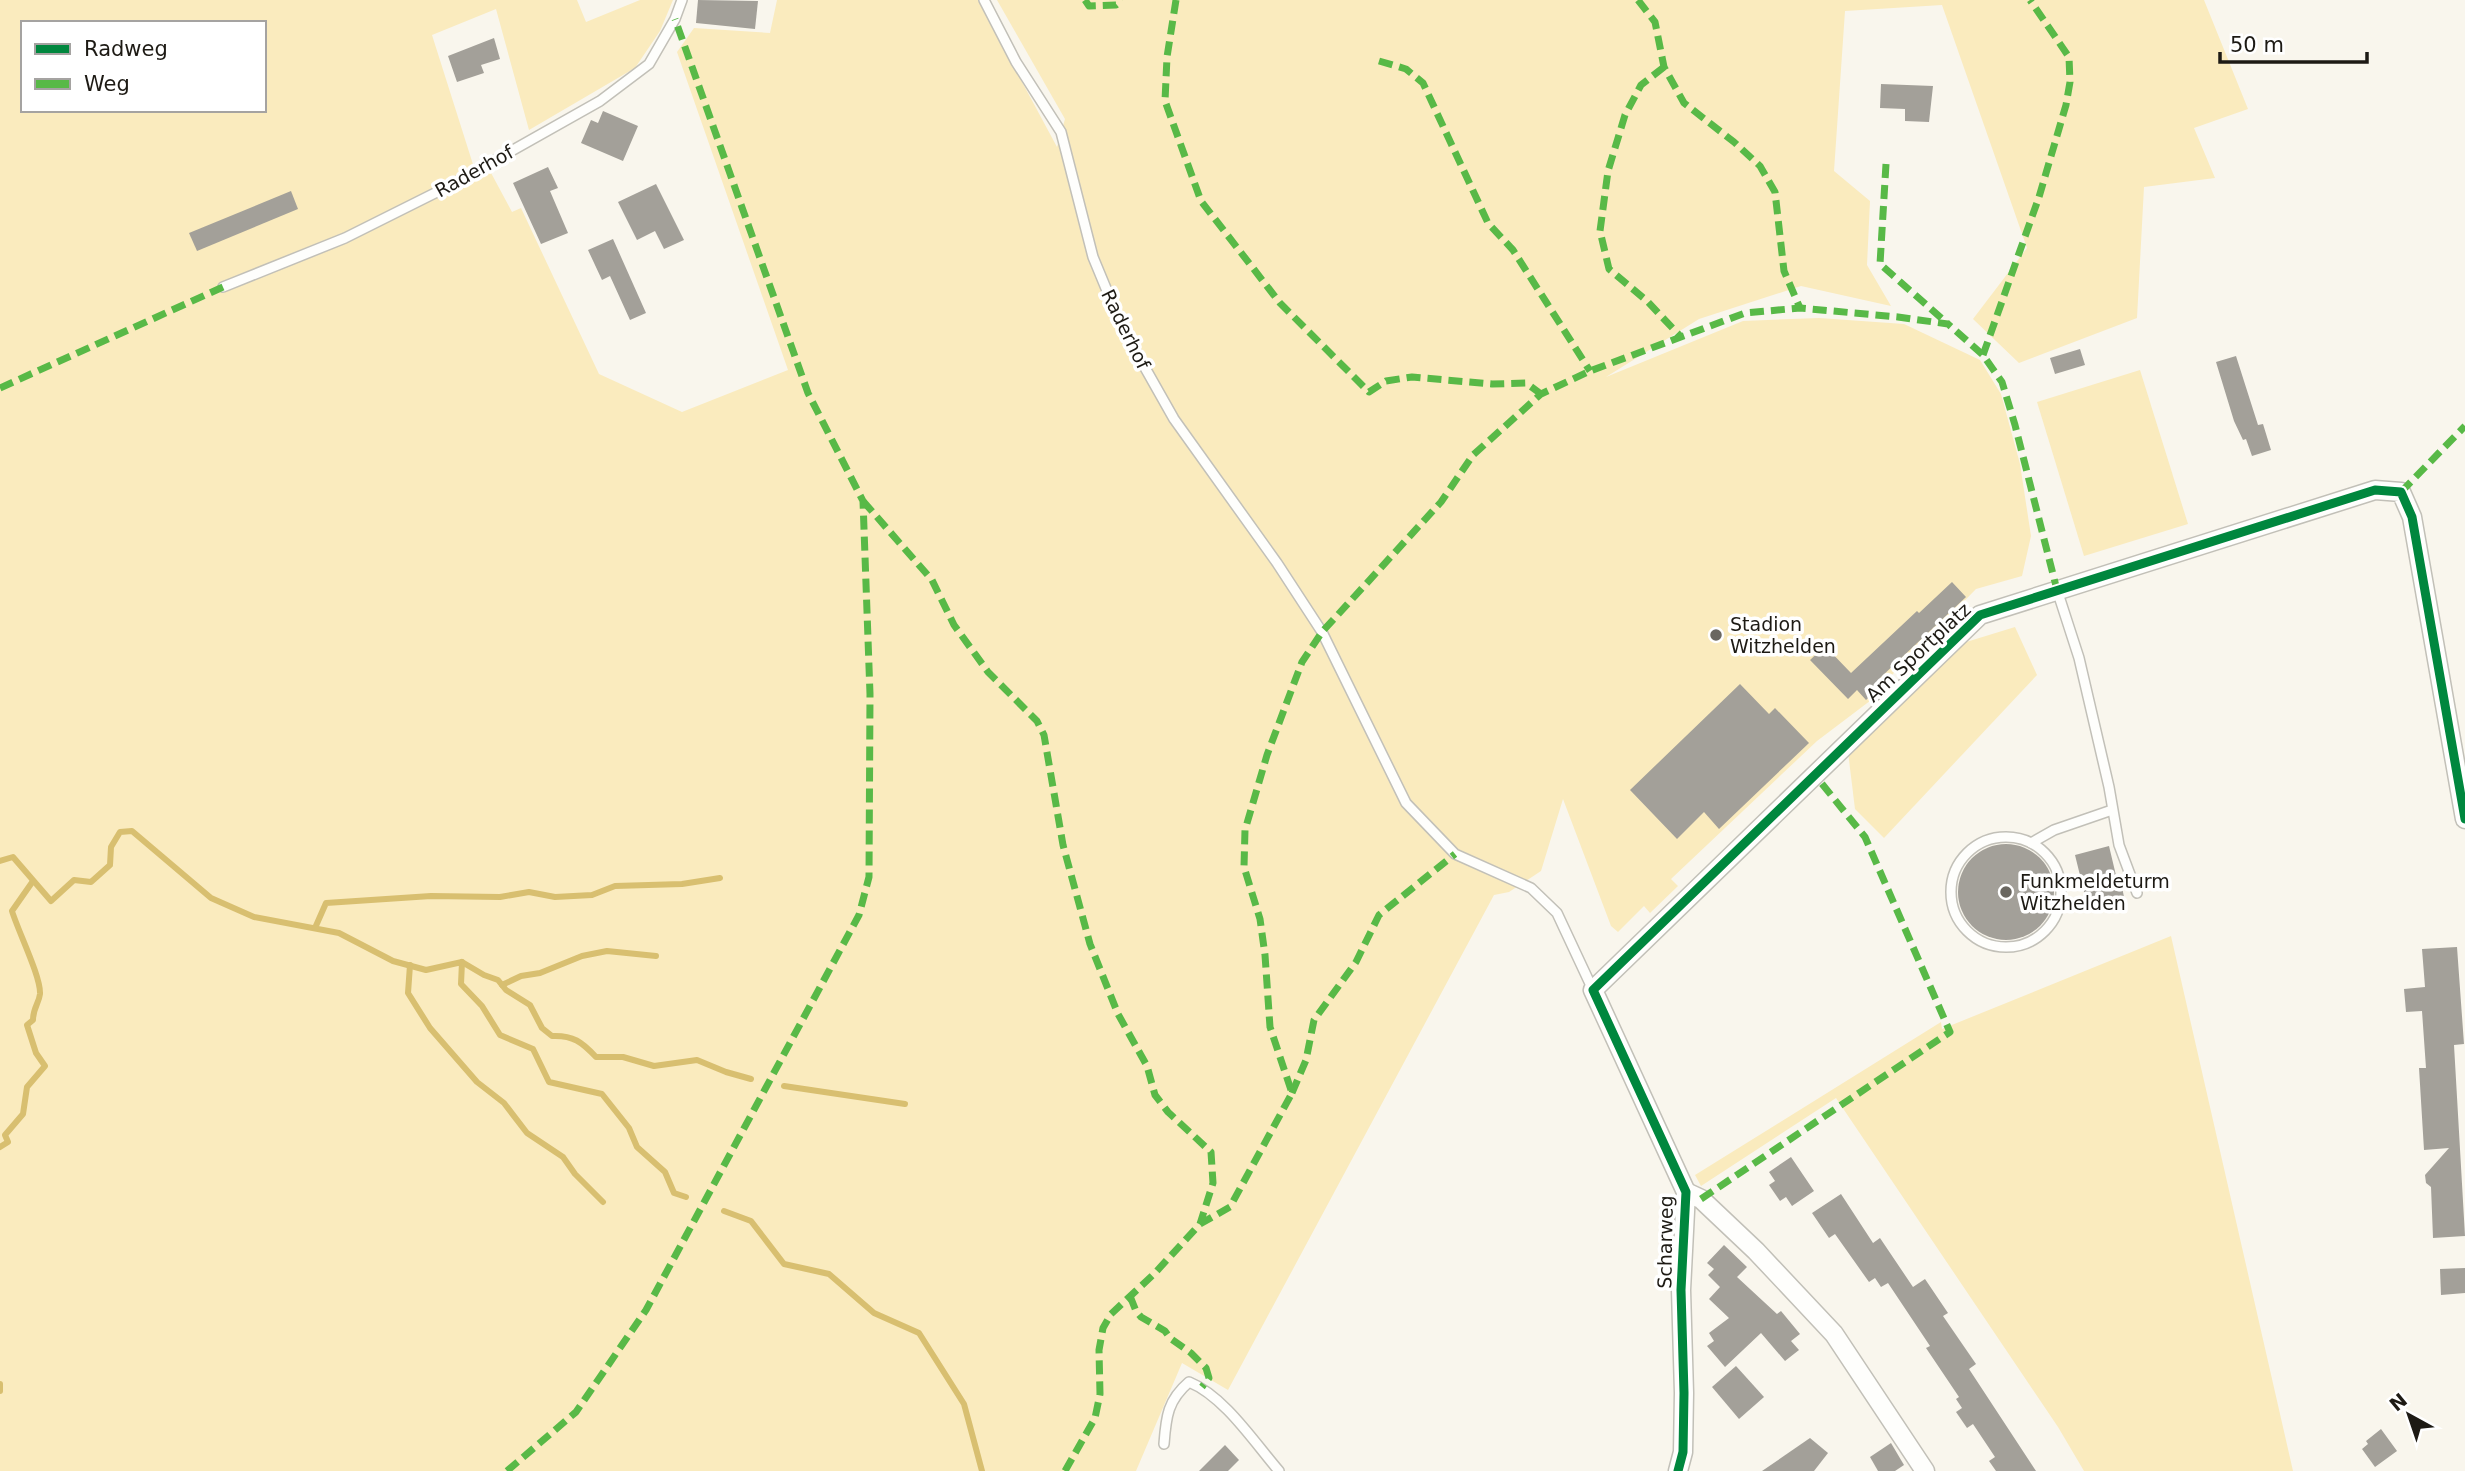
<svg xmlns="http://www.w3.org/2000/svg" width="2465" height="1471" viewBox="0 0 2465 1471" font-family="'DejaVu Sans',sans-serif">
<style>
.green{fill:#faebbe;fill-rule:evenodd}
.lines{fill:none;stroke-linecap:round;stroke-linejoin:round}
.stream{stroke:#d8bf70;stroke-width:6}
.building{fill:#a3a099}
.lane-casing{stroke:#c2c0b8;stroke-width:12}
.street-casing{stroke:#c2c0b8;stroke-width:21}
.lane{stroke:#fefefc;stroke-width:9}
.street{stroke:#fefefc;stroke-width:18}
.quiet{stroke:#58b947;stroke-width:7;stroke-dasharray:14 7;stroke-linecap:butt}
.cycleway-casing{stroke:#fff;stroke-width:13}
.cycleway{stroke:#00873e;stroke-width:9}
.poi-dot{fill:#6a6760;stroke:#fff;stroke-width:2.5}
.labels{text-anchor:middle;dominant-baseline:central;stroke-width:7;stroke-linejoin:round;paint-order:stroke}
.street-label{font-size:19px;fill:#1d1a14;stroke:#fff}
.poi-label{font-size:19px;fill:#1d1a14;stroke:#fff;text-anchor:start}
</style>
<rect width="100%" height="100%" fill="#f9f6ed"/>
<g class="green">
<path d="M0 0H577L586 22 640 0H673L660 31 635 68 529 130 496 9 432 35 477 177 490 171 512 212 521 208 599 374 682 412 788 370 677 52 694 28 770 33 777 0H978L1057 147 1065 119 997 0H2204L2248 109 2194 128 2215 178 2144 187 2137 318 2019 363 1973 319 2027 248 1942 5 1845 11 1834 171 1870 201 1867 265 1891 306 1801 286 1699 319 1606 377 1743 321 1819 318 1904 324 1980 360 2001 394 2020 464 2031 536 2022 576 1976 589 1887 680 1891 685 1817 741 1671 879 1678 886 1650 913 1644 906 1618 932 1611 926 1563 799 1541 871 1509 892 1494 895 1228 1390 1182 1363 1136 1471H0ZM23 23H264V110H23Z"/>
<path d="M2140 370 2188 524 2084 556 2037 402Z"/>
<path d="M2015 627 2037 675 1884 838 1855 809 1848 752 1963 643Z"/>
<path d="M2171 936 2293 1471H2084L2058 1427 1836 1098 1701 1186 1695 1175 1941 1022 1942 1029Z"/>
</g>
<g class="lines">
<g class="stream">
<path d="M0 861 13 857 51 901 74 880 91 882 110 865 111 847 120 832 132 831 211 898 254 917 339 933 393 961 426 970 462 962 461 984 482 1006 500 1035 533 1049 549 1082 602 1094 629 1128 637 1147 665 1172 674 1193 686 1197"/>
<path d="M315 928 326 903 431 896 500 897 529 892 555 897 592 895 615 886 682 884 720 878"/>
<path d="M462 962 484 975 498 980 506 990 530 1005 542 1028 552 1036C573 1035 582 1042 596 1057H623L654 1066 697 1060 726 1072 751 1079"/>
<path d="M410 965 408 993 430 1028 477 1082 504 1103 527 1133 563 1157 575 1174 603 1202"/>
<path d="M502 985 521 976 540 973 582 956 607 951 656 956"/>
<path d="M784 1086 905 1104"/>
<path d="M0 1147 8 1142 5 1135 23 1114 27 1087 45 1066 36 1053 27 1025 33 1020C33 1008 39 1003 40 994 41 977 18 931 12 911L33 881"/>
<path d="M724 1211 751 1221 784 1264 829 1274 874 1313 919 1333 964 1404 982 1471"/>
<path d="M0 1384V1391"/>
</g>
</g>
<g class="building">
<path d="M698 0 758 1 755 29 696 23Z"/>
<path d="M494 38 500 59 481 65 484 73 457 82 448 56Z"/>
<path d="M1881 84 1933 86 1929 122 1905 121V109L1880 108Z"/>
<path d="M603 111 638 126 623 161 581 143 591 120 598 123Z"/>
<path d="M548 167 558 188 550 191 568 233 541 244 513 183Z"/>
<path d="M656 184 684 240 664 249 655 231 637 240 618 202Z"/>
<path d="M291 191 298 209 197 251 189 233Z"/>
<path d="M613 239 646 313 630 320 610 276 602 280 588 250Z"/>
<path d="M2080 349 2085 365 2055 374 2050 358Z"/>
<path d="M2236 356 2258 425 2263 424 2271 450 2252 456 2246 439 2243 440 2234 421 2216 362Z"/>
<path d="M1952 582 1966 597 1880 678 1884 683 1866 700 1857 690 1848 699 1810 660 1825 646 1851 673 1917 611 1919 613Z"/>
<path d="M1740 684 1769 714 1775 708 1809 743 1719 829 1704 812 1677 839 1630 790Z"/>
<circle cx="2006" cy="892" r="48"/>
<path d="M2109 846 2119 888 2122 887 2125 902 2122 903 2123 905 2089 912 2075 855Z"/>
<path d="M2457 947 2464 1044 2454 1045 2465 1236 2433 1238 2431 1187 2426 1183 2425 1175 2449 1148 2424 1150 2419 1068H2426L2422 1011 2406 1012 2404 989 2425 987 2422 949Z"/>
<path d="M1791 1157 1814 1191 1792 1206 1786 1197 1780 1201 1769 1185 1775 1181 1769 1172Z"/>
<path d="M1841 1194 1873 1243 1880 1238 1913 1287 1925 1279 1948 1313 1943 1316 1976 1364 1969 1369 2036 1471H1996L1989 1461 1995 1457 1973 1424 1967 1428 1956 1412 1962 1408 1956 1399 1959 1397 1926 1348 1930 1346 1888 1283 1881 1287 1875 1278 1869 1282 1835 1234 1829 1238 1812 1213Z"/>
<path d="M1724 1245 1747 1267 1737 1277 1777 1314 1781 1311 1800 1334 1791 1341 1799 1350 1785 1361 1761 1333 1725 1367 1707 1346 1714 1341 1709 1333 1729 1318 1709 1299 1720 1287 1708 1275 1714 1269 1707 1263Z"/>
<path d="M2465 1268V1293L2441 1295 2440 1269Z"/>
<path d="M1736 1366 1764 1397 1739 1419 1712 1387Z"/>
<path d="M2381 1429 2397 1451 2375 1467 2362 1449 2368 1444 2366 1441Z"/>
<path d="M1810 1438 1828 1453 1814 1471H1762Z"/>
<path d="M1891 1443 1904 1465 1895 1471H1878L1870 1457Z"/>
<path d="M1225 1445 1239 1460 1228 1471H1199Z"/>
</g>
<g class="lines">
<g class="lane-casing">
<g id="lane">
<path d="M984 0 1016 62 1061 132 1093 257 1122 327 1174 419 1277 563 1322 632 1406 803 1455 854 1531 888 1557 913 1593 990"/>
<path d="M223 287 345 238 451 185 600 101 649 64 675 19 682 0"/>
<path d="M2057 590 2079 658 2109 787 2119 845 2137 893"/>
<circle cx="2006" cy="892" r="55"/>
<path d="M2031 843 2054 830 2112 810"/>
<path d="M1164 1444C1166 1416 1168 1400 1189 1382 1224 1396 1254 1442 1279 1471"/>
</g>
</g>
<g class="street-casing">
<g id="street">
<path d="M1686 1192 1701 1199 1756 1251 1834 1334 1925 1471"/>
<path d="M1678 1471 1683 1452 1684 1393 1681 1290 1686 1192 1593 990 1980 615 2375 490 2401 492 2412 517 2465 819"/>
</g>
</g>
<use href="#lane" class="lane"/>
<use href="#street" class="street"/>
<g class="quiet">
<path d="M1085 0 1089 6 1116 5 1122 0"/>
<path d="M1176 0 1167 57 1165 101 1201 201 1280 303 1369 392 1386 381 1412 377 1492 384 1526 383 1541 394"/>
<path d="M1638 0 1655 22 1664 67 1684 103 1734 142 1760 166 1775 192 1784 271 1800 308"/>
<path d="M1379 61 1406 69 1423 83 1488 223 1513 250 1590 371"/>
<path d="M1664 67 1641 85 1625 115 1608 171 1600 231 1609 269 1647 301 1680 336"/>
<path d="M1886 164 1880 264 1948 324"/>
<path d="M1983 355 2039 197 2066 105 2070 82 2069 57 2030 0"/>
<path d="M0 388 223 287"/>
<path d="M2401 492 2465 426"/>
<path d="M863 501 932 580 954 625 988 672 1037 721 1044 735 1063 845 1090 944 1118 1014 1147 1066 1155 1095 1168 1112 1211 1152 1213 1183 1200 1224"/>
<path d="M1292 1093 1306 1060 1314 1020 1356 962 1379 915 1455 854"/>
<path d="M1701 1199 1950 1032 1865 837 1814 774"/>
<path d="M1130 1296 1136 1311 1141 1317 1165 1331 1170 1338 1191 1353 1206 1368 1209 1378 1202 1387"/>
<path d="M507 1471 576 1412 646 1310 859 915 869 877 870 694 863 501 808 393 675 19"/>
<path d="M1065 1471 1095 1418 1100 1394 1099 1350 1103 1328 1111 1314 1154 1274 1200 1224 1230 1207 1292 1093 1270 1027 1265 955 1260 919 1244 867 1245 830 1267 755 1302 662 1322 632 1441 502 1473 455 1541 394 1590 371 1745 313 1800 308 1898 317 1948 324 1983 355 2002 382 2015 425 2057 590"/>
</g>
<g class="cycleway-casing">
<path id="cycleway" d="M1678 1471 1683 1452 1684 1393 1681 1290 1686 1192 1593 990 1980 615 2375 490 2401 492 2412 517 2465 819"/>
</g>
<use href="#cycleway" class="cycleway"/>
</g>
<g class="poi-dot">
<circle cx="1716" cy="635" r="7"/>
<circle cx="2006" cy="892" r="7"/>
</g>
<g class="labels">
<g class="street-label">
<text transform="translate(474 171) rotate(-29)">Raderhof</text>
<text transform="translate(1126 329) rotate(64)">Raderhof</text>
<text transform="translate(1918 652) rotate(-43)">Am Sportplatz</text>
<text transform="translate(1665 1242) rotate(-89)">Scharweg</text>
</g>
<g class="poi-label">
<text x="1730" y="624">Stadion<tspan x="1730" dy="22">Witzhelden</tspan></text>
<text x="2020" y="881">Funkmeldeturm<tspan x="2020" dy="22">Witzhelden</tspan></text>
</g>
</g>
<rect x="21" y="21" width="245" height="91" fill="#ffffff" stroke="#a5a3a1" stroke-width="2"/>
<rect x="35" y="44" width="35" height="10" fill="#00873e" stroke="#a5a3a1" stroke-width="2"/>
<text x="84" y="56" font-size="21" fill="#1d1a14">Radweg</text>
<rect x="35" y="79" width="35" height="10" fill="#58b947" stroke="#a5a3a1" stroke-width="2"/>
<text x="84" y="91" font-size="21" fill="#1d1a14">Weg</text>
<g transform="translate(2409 1415) rotate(320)" stroke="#ffffff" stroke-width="5" paint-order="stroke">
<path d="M0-5L12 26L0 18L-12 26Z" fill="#1d1a14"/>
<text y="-10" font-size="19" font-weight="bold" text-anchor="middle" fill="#1d1a14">N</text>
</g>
<path d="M2220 52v10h147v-10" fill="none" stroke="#1d1a14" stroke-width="3.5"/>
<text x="2230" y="52" font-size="21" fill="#1d1a14" stroke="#ffffff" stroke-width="5" paint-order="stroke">50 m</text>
</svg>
